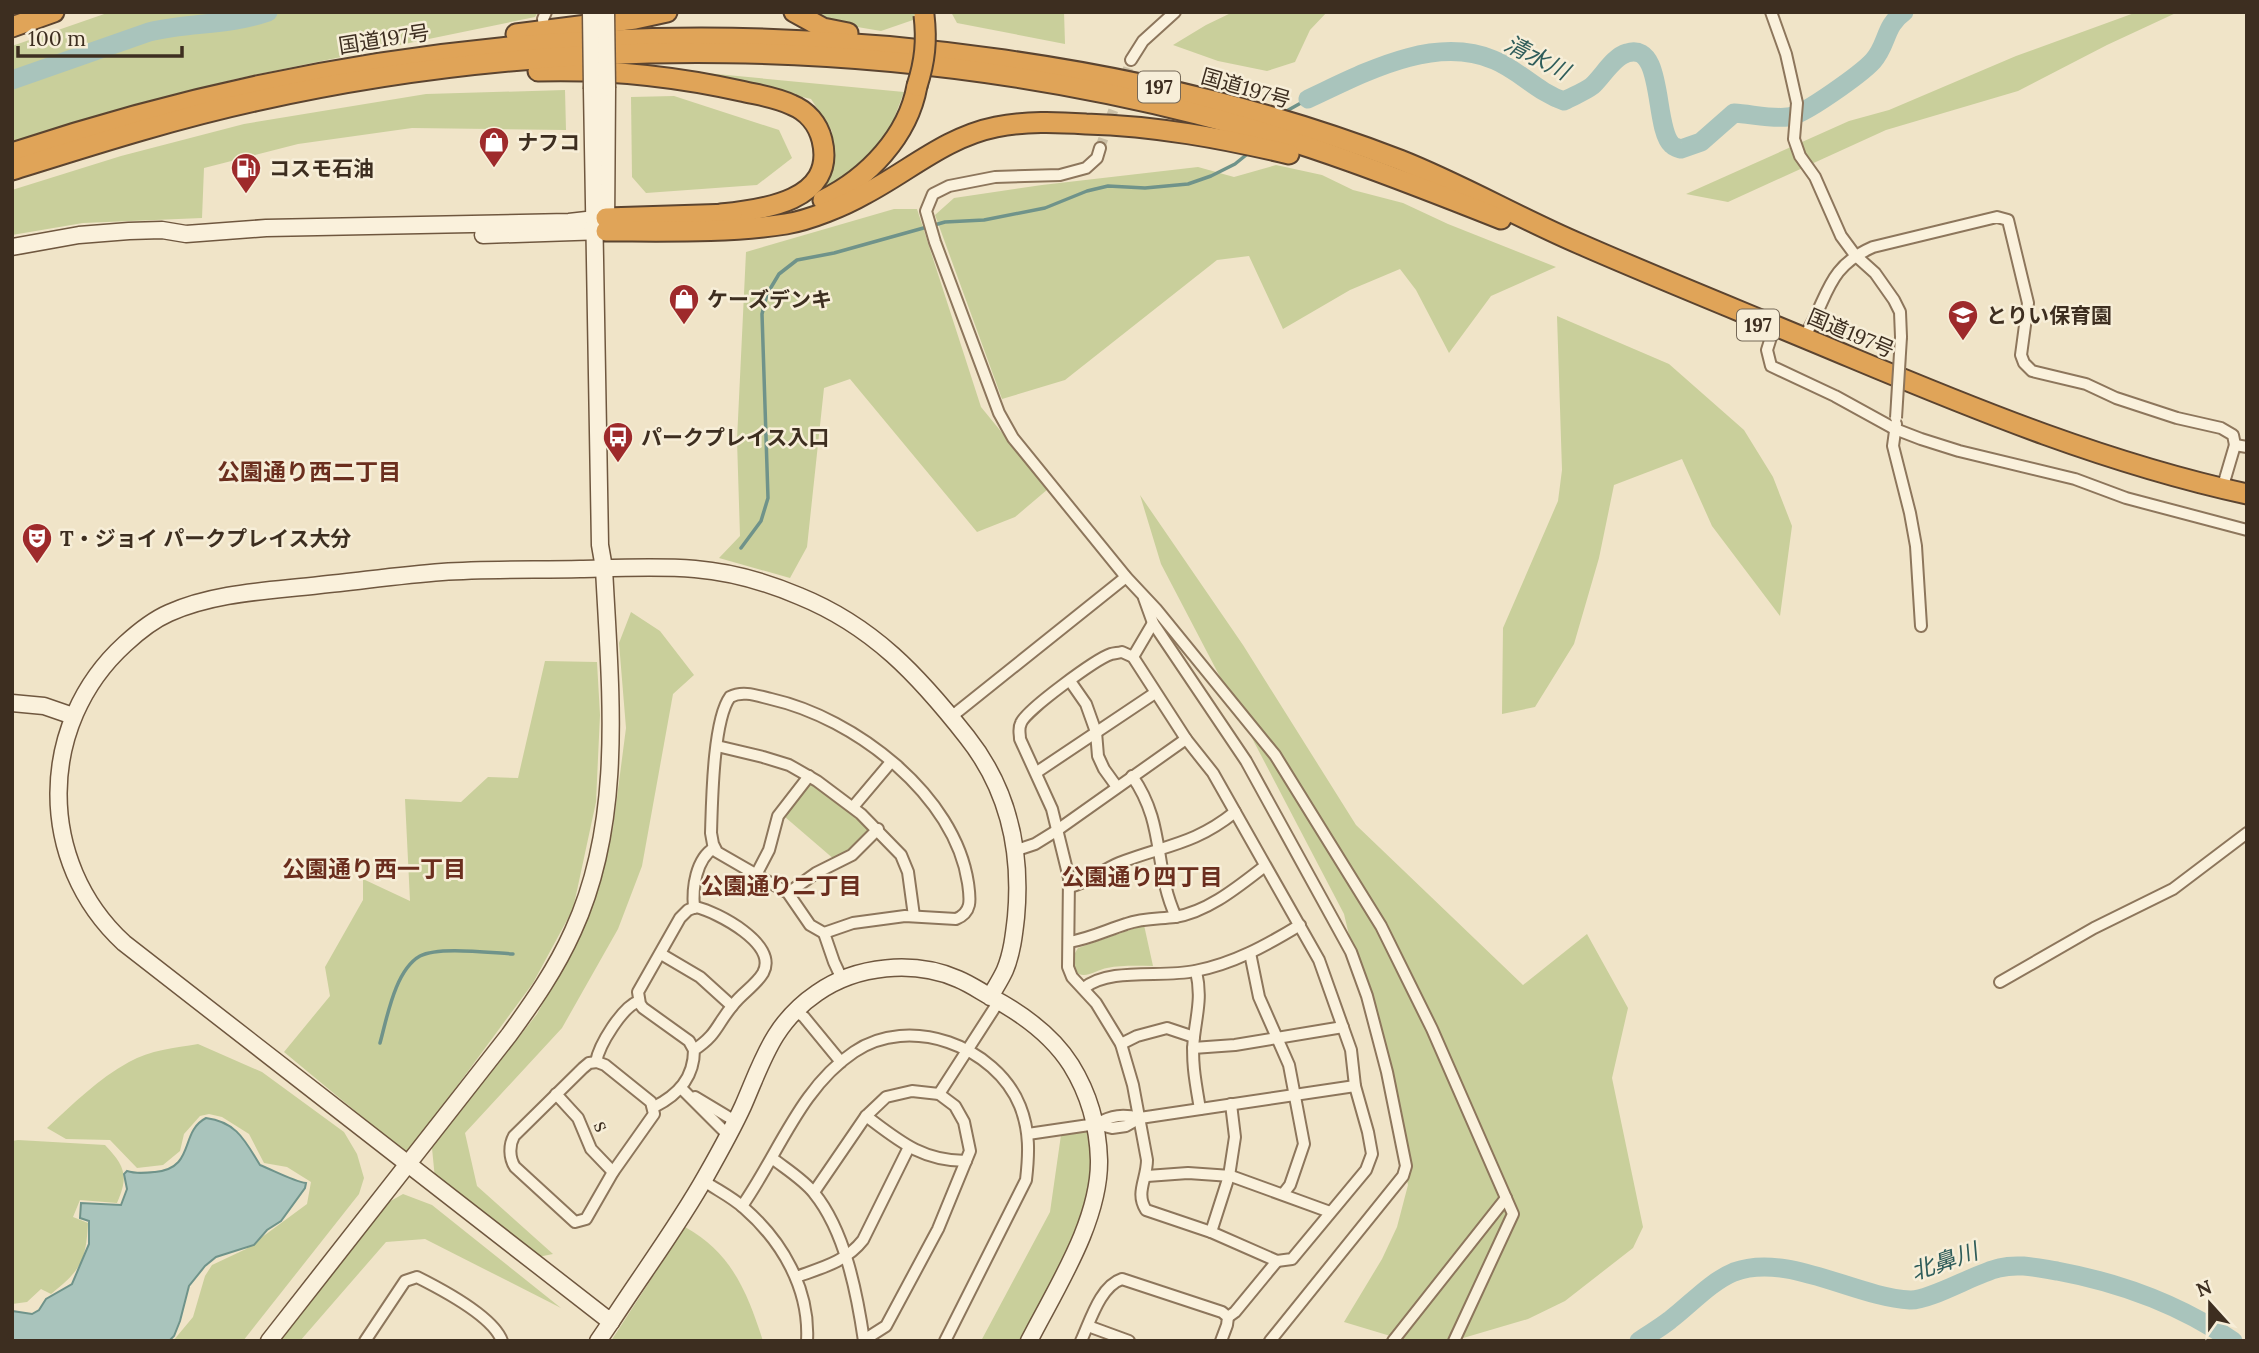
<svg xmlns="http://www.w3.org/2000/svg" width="2259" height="1353" viewBox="0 0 2259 1353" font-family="Lora,'Noto Sans JP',serif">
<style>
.green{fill:#c9cf9b}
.water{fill:#a9c4bc;stroke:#6f938a;stroke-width:2}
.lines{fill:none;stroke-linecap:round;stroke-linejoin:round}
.stream{stroke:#6f938a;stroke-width:3.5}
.river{stroke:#a9c4bc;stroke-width:19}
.street-tunnel{stroke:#ccc0a6;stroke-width:10;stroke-dasharray:10 5;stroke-linecap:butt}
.street-casing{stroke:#8d765c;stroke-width:14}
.secondary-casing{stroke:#6f573f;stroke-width:19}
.highway-casing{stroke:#5b4430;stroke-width:23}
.street{stroke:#faf1dc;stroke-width:10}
.secondary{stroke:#faf1dc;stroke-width:16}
.highway{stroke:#e0a458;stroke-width:19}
.street-bridge-casing{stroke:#8d765c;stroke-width:14;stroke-linecap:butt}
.secondary-bridge-casing{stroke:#6f573f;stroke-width:19;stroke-linecap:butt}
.highway-bridge-casing{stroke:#5b4430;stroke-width:23;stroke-linecap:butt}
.street-bridge{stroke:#faf1dc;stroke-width:10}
.secondary-bridge{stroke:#faf1dc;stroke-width:16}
.highway-bridge{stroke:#e0a458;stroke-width:19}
.labels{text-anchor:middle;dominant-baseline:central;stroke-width:5;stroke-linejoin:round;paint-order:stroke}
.shield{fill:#f7eed8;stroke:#756857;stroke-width:2}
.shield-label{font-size:19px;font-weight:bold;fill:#3d2e20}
.street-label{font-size:21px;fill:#3d2e20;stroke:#f7eed8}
.poi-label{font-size:21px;font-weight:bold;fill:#3d2e20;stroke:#f7eed8;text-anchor:start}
.water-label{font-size:23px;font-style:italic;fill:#2f5d5a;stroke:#f7eed8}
.neighbourhood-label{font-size:23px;font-weight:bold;fill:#6b2e1e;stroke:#f7eed8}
</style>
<rect width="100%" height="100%" fill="#f0e4c8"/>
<g class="green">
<path d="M110 12H538L535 17 235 79 12 144V46Z"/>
<path d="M815 12H916L913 20 881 31 828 22Z"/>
<path d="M951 12H1064L1065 44 957 23Z"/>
<path d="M1233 12H1327L1310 30 1295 62 1267 71 1218 61 1173 45 1206 25Z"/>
<path d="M2137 12H2178L2107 45 2018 91 1886 130 1728 202 1686 194 1849 121 1889 110 2016 56Z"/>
<path d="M695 72 904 92 889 132 855 170 813 197 828 161 832 131 811 99Z"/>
<path d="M565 90 566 130 412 128 298 144 204 168 202 218 83 223 12 235V190L121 156 244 124 426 94Z"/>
<path d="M674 96 779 130 792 158 757 185 646 193 632 177 631 97Z"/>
<path d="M1276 165 1322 175 1353 190 1403 203 1448 224 1556 267 1491 296 1449 353 1416 290 1400 269 1350 290 1283 329 1249 256 1217 260 1065 380 1002 399 935 215 954 198 1042 185 1198 167 1234 177Z"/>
<path d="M894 209H917L981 407 1048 489 1015 517 977 532 850 379 824 388 807 547 790 578 719 558 740 536 737 440 746 252Z"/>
<path d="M1557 316 1669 364 1744 430 1773 477 1792 526 1780 616 1712 526 1682 459 1614 485 1599 558 1574 644 1535 707 1502 714 1503 628 1558 501 1562 470Z"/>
<path d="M1140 495 1243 645 1356 825 1523 985 1587 934 1628 1008 1612 1078 1643 1227 1633 1248 1565 1301 1528 1319 1453 1341H1407L1344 1322 1382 1259 1397 1227 1408 1185 1344 914 1161 564Z"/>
<path d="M631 612 660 631 694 675 673 694 642 866 618 929 562 1028 465 1133 477 1186 553 1254 538 1257 435 1179 432 1148 537 1014 587 921 613 828 626 728 619 643Z"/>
<path d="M545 661 597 662 600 715 596 802 573 909 533 983 407 1154 284 1052 330 996 325 967 363 900V879L410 901 405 799 461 802 488 777 518 778Z"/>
<path d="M810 779 874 830 854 849 835 860 785 817Z"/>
<path d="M1144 925 1153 966C1138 966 1122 965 1107 968 1099 969 1087 978 1079 974 1069 968 1073 955 1078 948Z"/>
<path d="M198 1044 262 1072 344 1132 357 1154 364 1178 359 1194 243 1341H173L193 1317 205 1276 212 1265 246 1249 307 1204 311 1182 287 1167 264 1163 249 1134 222 1117 209 1114 200 1116 184 1134 180 1151 163 1165 137 1168 110 1140 66 1139 47 1128C73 1104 98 1079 129 1062 150 1050 175 1048 198 1044Z"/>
<path d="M1086 1132 1093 1140 1090 1182 1082 1218 1022 1341H981L1050 1212 1061 1135Z"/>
<path d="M18 1140 105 1145C125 1166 129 1176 117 1203L80 1200 73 1217 88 1223C86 1261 81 1270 51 1294L41 1289 27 1302 12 1304V1141Z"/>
<path d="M403 1194 432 1205 561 1308 425 1239 386 1242 300 1341H276L382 1206Z"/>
<path d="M685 1227C732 1253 747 1292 763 1341H611Z"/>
</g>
<path class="water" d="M206 1118C237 1122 245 1141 260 1165 273 1170 293 1181 306 1183L305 1188 281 1221 267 1230 254 1245 216 1257 205 1266 189 1286 180 1321 174 1336 169 1341H12V1311L32 1314 39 1310 46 1299 72 1284 89 1244V1221L80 1218 81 1203 121 1205 127 1189 124 1174 127 1171C136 1174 145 1173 155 1172 196 1168 179 1132 206 1118Z"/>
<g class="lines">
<g class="stream">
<path d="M1283 113 1308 99"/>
<path d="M741 548 761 521 768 498 762 314 767 294 779 274 797 260 834 253 945 222 984 220 1045 208 1087 191 1108 186 1145 188 1188 184 1211 176 1235 164 1251 151"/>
<path d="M380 1043C387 1018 395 970 420 956 439 946 491 953 513 954"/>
</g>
<g class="river">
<path d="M12 80 149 32C190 22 227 26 268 12"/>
<path d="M1308 99C1362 74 1433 34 1494 60 1519 70 1537 92 1564 101 1573 96 1584 92 1592 86 1603 76 1613 57 1627 53 1665 41 1653 128 1672 145 1672 146 1680 149 1681 149L1701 142 1734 113C1751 114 1771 119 1788 117 1803 116 1862 73 1873 61 1888 44 1884 26 1904 12"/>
<path d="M1639 1341C1649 1334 1660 1328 1670 1320 1690 1305 1710 1282 1734 1272 1787 1252 1855 1297 1910 1300 1930 1301 1976 1273 1999 1268 2019 1263 2038 1268 2057 1271 2122 1283 2179 1304 2233 1341"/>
</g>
<path class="street-tunnel" d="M1100 148 1131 60"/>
<g class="street-casing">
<g id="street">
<path d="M1771 12 1786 54 1797 103 1794 139 1800 156 1815 177 1841 236 1855 255 1875 273 1894 300 1900 312 1901 337"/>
<path d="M544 29 543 19 546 12"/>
<path d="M1131 60 1143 41 1175 12"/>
<path d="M1100 148 1097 158 1086 168 1060 175 995 177 949 186 933 194 926 211 935 242 999 413 1013 438 1126 577 1156 609 1275 755 1381 926 1432 1029 1513 1214 1454 1341"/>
<path d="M1773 331 1767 350 1771 366 1835 396 1895 429 1921 439 1959 451 2075 479 2126 498 2247 530"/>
<path d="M1804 337C1829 298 1825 268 1873 247L1997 217 2008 220 2028 303 2021 355 2024 363 2032 371 2086 384 2116 398 2177 418 2221 428 2233 435 2235 445"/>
<path d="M1896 424 1893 446 1910 513 1916 546 1921 626"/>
<path d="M2222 489 2235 445 2247 447"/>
<path d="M1144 598 1153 623 1246 761 1351 952 1367 996 1387 1072 1406 1166 1403 1176 1270 1341"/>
<path d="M1122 652 1133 657 1186 739 1213 773 1319 960 1351 1050 1355 1086 1368 1132 1372 1154 1366 1170 1292 1259 1277 1261 1211 1232 1146 1210C1135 1193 1147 1179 1147 1160L1133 1085 1121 1044 1096 1003 1072 977 1068 967 1069 878 1052 809 1020 739C1020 733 1018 729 1021 723 1026 710 1096 659 1111 654 1114 653 1118 653 1122 652Z"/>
<path d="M1133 657 1153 623"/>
<path d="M1070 681 1086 704 1096 732 1098 756 1104 769 1117 787"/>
<path d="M951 717 1126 577"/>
<path d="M717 746 763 757 789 765 817 781 861 814 901 855 908 872 914 916"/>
<path d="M1037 772 1155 693"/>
<path d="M1132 776C1166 824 1153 867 1176 917"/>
<path d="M853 807 891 762"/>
<path d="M1017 850 1035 844 1056 831 1186 739"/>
<path d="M757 873 769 850 778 816 809 776"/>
<path d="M1069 887C1088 883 1102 870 1119 863 1165 845 1194 845 1235 812"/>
<path d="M788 893 810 925 824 933 853 923 905 916 956 919C973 912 970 898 968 883 955 795 855 718 771 699 758 696 743 690 730 697 713 720 712 802 711 833L713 844 717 852 788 893 816 873 852 855 878 829"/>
<path d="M694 908C692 888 696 859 714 848"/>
<path d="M824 933 834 962 842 979"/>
<path d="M1069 942C1089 939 1107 930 1126 924 1143 918 1158 919 1175 917 1208 912 1239 886 1265 866"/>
<path d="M1250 953 1259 997 1289 1065 1304 1144 1290 1185 1283 1194"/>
<path d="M661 954 700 977 732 1006"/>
<path d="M1196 971C1202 997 1197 1012 1194 1037 1191 1061 1196 1085 1200 1109"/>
<path d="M2000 982 2094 928 2173 889 2247 833"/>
<path d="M1084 988C1110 967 1161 978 1195 971 1233 964 1267 945 1300 925"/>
<path d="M794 1010 804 1017 841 1062"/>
<path d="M1121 1044 1137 1036 1167 1028 1194 1037"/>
<path d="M1193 1048 1235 1045 1343 1027"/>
<path d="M596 1062C599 1045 622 1007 639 1001"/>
<path d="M597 1062 605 1065 651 1102 654 1114 613 1172 586 1219 575 1222 515 1167C509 1158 509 1145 514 1136L583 1068 589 1063Z"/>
<path d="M681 1088 729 1136"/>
<path d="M556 1094 578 1118 591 1149 613 1172"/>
<path d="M939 1094 999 1001"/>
<path d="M695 1097 735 1121"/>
<path d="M654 1107C678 1095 694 1078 694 1050L689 1041 643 1008 640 1004 638 992 680 918 688 910 696 907C717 912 779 944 763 973 756 985 741 994 733 1005 716 1025 718 1034 694 1050"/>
<path d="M866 1116C899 1141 922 1161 966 1161"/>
<path d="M1096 1124C1112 1115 1123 1114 1140 1118L1355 1086"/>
<path d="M1028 1134 1096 1124 1112 1128 1126 1126 1140 1118"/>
<path d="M772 1158C786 1169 804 1180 814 1193 845 1231 857 1293 864 1341"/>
<path d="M1147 1176 1188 1173 1231 1176 1330 1212"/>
<path d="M704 1181C717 1190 732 1197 744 1208 782 1241 810 1289 807 1341"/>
<path d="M814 1192 866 1116 886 1097 912 1091 939 1094 955 1106 964 1122 970 1151 938 1229 886 1326 864 1340"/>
<path d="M742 1206C778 1155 800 1088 854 1052 909 1014 996 1046 1020 1106 1030 1131 1029 1154 1026 1180L945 1341"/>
<path d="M1211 1232 1229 1176 1235 1137 1231 1104"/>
<path d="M796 1277C821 1268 846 1262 863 1240L908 1149"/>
<path d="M1228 1317 1235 1312 1277 1261"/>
<path d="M1088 1326 1129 1341"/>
<path d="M365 1341 405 1281 417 1277C441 1289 493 1316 502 1341"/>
<path d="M1081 1341C1090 1322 1100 1286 1122 1279L1222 1312 1228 1317 1227 1325 1221 1341"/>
<path d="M1393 1341 1506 1198"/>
</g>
</g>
<g class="secondary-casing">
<g id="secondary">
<path d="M606 229 607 88"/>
<path d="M483 235 604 231"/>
<path d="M12 247 79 235 129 231 162 230 186 234 266 228 569 222 604 218"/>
<path d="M12 703 44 706 73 716"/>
<path d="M990 997C995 988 1001 979 1005 970 1012 953 1014 935 1016 917 1022 851 1009 790 967 737 919 676 873 626 799 596 766 582 731 572 695 569 657 566 618 568 580 569 534 570 488 569 442 572 401 575 360 581 320 585 270 591 216 592 169 613 153 620 138 632 125 644 37 724 36 862 124 943L611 1322C642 1274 678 1226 706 1176 719 1153 732 1130 743 1106 763 1060 773 1023 817 993 857 965 914 960 958 979 970 984 980 991 991 997 1021 1013 1052 1035 1071 1065 1089 1094 1098 1126 1099 1160 1100 1221 1056 1288 1029 1341"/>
<path d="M269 1341 509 1035C533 1002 556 969 573 931 625 818 610 689 604 568L600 545 592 89"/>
<path d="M598 1341 611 1322"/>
</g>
</g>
<g class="highway-casing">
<g id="highway">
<path d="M794 12 823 28 848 33"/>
<path d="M12 27 54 12"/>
<path d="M516 34 635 19 667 12"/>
<path d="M538 71C607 69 674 76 741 91 758 95 776 97 792 105 807 111 818 124 822 140 837 201 762 210 721 214"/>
<path d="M12 153C337 45 664 11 1004 60 1138 79 1273 111 1400 160 1461 184 1519 218 1580 244 1669 283 1760 319 1850 357 1979 411 2109 464 2247 494"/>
<path d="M12 170C92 145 173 119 255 101 563 32 891 37 1197 114 1303 141 1400 179 1501 219"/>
<path d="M823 200C868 178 908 136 917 86"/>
<path d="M606 218 732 214"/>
<path d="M606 231C663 231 730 233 786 224 810 220 844 206 865 194 909 171 946 137 996 127 1026 121 1056 122 1086 124 1156 126 1221 138 1289 154"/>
</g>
</g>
<use href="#street" class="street"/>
<use href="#secondary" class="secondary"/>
<use href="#highway" class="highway"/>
<g class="street-bridge-casing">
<path id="street-bridge" d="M1896 418 1901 337"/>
</g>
<g class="secondary-bridge-casing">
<g id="secondary-bridge">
<path d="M591 12 592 89"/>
<path d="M606 12 607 88"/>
</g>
</g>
<g class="highway-bridge-casing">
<path id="highway-bridge" d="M917 86C925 61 927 41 924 15"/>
</g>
<use href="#street-bridge" class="street-bridge"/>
<use href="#secondary-bridge" class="secondary-bridge"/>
<use href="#highway-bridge" class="highway-bridge"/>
</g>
<defs>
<g id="shop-pin" transform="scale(1.575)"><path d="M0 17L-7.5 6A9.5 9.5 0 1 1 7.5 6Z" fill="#9e2a2b" stroke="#f7eed8"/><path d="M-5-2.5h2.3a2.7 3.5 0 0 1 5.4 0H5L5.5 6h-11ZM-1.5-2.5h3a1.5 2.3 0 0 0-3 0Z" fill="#fff"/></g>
<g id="fuel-pin" transform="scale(1.575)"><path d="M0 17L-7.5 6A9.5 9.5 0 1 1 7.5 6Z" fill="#9e2a2b" stroke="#f7eed8"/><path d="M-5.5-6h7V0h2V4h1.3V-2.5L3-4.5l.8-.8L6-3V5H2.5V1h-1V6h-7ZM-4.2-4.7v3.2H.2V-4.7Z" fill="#fff"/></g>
<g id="school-pin" transform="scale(1.575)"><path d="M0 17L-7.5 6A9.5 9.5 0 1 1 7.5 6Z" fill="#9e2a2b" stroke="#f7eed8"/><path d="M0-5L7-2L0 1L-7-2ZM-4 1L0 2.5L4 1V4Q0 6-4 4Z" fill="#fff"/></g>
<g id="bus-pin" transform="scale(1.575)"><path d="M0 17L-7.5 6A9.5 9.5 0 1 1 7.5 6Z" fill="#9e2a2b" stroke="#f7eed8"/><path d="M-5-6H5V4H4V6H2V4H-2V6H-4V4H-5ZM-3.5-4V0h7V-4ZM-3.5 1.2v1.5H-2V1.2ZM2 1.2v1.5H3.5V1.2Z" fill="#fff"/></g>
<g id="theatre-pin" transform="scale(1.575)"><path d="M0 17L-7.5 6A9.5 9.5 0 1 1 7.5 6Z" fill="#9e2a2b" stroke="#f7eed8"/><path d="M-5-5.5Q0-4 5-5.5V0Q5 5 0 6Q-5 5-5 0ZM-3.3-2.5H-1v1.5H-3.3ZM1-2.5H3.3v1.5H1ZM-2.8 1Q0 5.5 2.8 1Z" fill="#fff"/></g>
</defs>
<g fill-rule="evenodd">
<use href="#shop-pin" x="494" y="142"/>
<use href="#fuel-pin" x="246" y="168"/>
<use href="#shop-pin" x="684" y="299"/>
<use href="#school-pin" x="1963" y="315"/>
<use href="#bus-pin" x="618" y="437"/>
<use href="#theatre-pin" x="37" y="538"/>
</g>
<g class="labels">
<g class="shield">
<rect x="1138" y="71.5" width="42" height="31" rx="5"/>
<rect x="1737" y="309.5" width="42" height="31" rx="5"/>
</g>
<g class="shield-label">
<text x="1159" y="87">197</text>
<text x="1758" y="325">197</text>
</g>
<g class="street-label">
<text transform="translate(384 39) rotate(-9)">国道197号</text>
<text transform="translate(1246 88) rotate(16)">国道197号</text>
<text transform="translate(1851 333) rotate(23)">国道197号</text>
<text transform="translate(602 1126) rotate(67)">s</text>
</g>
<g class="poi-label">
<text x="517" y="142">ナフコ</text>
<text x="269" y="168">コスモ石油</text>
<text x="707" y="299">ケーズデンキ</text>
<text x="1986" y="315">とりい保育園</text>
<text x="641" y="437">パークプレイス入口</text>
<text x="60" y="538">T・ジョイ パークプレイス大分</text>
</g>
<g class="water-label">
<text transform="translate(1537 57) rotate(27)">清水川</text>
<text transform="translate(1944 1261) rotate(-19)">北鼻川</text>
</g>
<g class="neighbourhood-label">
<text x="309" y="471">公園通り西二丁目</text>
<text x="374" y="868">公園通り西一丁目</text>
<text x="1142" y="876">公園通り四丁目</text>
<text x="781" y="885">公園通り二丁目</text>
</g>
</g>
<rect width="2259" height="1353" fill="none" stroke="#3d2e20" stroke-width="28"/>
<g transform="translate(2210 1304) rotate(339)" stroke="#f7eed8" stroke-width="5" paint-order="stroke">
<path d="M0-5L12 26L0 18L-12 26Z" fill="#3d2e20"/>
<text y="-10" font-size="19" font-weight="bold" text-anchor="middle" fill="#3d2e20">N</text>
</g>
<path d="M18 46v10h164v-10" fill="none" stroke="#3d2e20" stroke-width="3.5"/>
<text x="28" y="46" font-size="21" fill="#3d2e20" stroke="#f7eed8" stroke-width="5" paint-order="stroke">100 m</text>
</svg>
